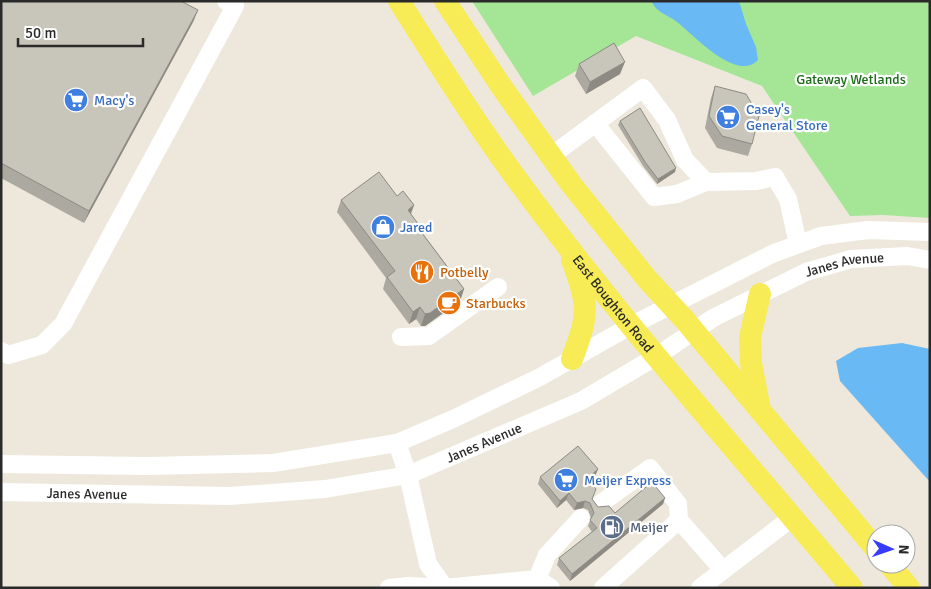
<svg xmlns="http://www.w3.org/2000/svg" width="931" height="589" viewBox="0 0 931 589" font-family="Signika,sans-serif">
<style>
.green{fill:#a4e695}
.water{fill:#69b9f4}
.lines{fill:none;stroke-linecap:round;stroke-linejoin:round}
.minor{stroke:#fff;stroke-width:18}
.major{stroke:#f7eb56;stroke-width:22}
.wall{fill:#aca9a1}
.shaded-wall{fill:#8c8a83}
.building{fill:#c8c5bb;stroke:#8c8a83}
.labels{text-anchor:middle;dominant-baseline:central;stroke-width:4.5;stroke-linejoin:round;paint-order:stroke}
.park-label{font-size:14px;fill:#1a6b16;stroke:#fff}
.shop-label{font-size:14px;fill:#366cbe;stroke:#fff;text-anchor:start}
.street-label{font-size:14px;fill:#2a2a2a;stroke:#fff}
.food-label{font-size:14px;fill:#c56008;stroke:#fff;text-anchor:start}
.service-label{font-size:14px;fill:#4e5e75;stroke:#fff;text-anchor:start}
</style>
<rect width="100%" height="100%" fill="#ede8db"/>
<path class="green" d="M472 1H930V218L883 215 850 216 762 86 636 36 533 96Z"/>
<g class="water">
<path d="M651 1H739L746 24 756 47 758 60C736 83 693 34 677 22 667 14 658 14 651 1Z"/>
<path d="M902 343 930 349V482L840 381 836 361 858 348Z"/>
</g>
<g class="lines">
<g class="minor">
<path d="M595 123 654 197 677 194 706 182"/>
<path d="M551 156 643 88 667 120 685 160 706 182 756 181 775 177 788 199 798 244"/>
<path d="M401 337 429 336 498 287"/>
<path d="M1 351 8 355 42 345 63 324 235 6 226 1"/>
<path d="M397 443 408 475 428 564 445 588"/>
<path d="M1 464 147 466 273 463 397 443 453 419 540 377 632 325 772 254 821 236 868 230 930 232"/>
<path id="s1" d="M1 492 229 496 325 489 408 475 581 401 657 356 713 318 806 272 851 259 907 256 930 260"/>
<path d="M600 504 650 468 678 504 679 520"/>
<path d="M537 579 547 555 581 518"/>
<path d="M389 588 409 586 445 588 537 579 551 588"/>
<path d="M603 588 679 520 723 570"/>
<path d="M700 588 793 517"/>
</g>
<g class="major">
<path id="s2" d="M399 1C437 61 474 121 516 178 620 320 739 453 852 588"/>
<path d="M445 1 503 89 571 184 647 279 684 319 876 549"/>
<path d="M572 359C589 314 589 306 572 260"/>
<path d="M760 410 751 363 750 337 760 294"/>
<path d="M889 564 909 588"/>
</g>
</g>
<g class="wall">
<path d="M1 1 198 10 193 22 84 223 1 178Z"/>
<path d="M579 64 620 74 586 94 575 76Z"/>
<path d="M715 86 752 144 748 156 717 148 705 128 711 98Z"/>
<path d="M620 121 675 172 657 184 643 166 618 125Z"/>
<path d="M397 196 414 205 411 214 423 234 464 289 460 301 425 326H421L416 319 409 324 383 289 386 278 337 212 341 200Z"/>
<path d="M598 469 595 476 589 481 592 499 598 507 615 513 665 498 663 504 570 581 557 565 559 558 592 532 588 526 591 518 588 510 583 508 574 510 566 500 557 508 538 484 540 477Z"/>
</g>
<g class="shaded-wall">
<path d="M198 10 193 22 84 223 89 211Z"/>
<path d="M625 62 620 74 586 94 590 82Z"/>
<path d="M676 168 675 172 657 184 658 179Z"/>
<path d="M414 205 409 218 408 210Z"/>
<path d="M464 289 460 301 425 326H421L425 314Z"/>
<path d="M420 307 416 319 409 324 413 312Z"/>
<path d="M598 469 595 476 584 485 587 479Z"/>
<path d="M569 493 566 500 557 508 560 501Z"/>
<path d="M665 498 663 504 570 581 572 574Z"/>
<path d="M585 501 583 508 574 510 577 503Z"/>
</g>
<g class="building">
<path d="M1 1H181L198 10 89 211 1 163Z"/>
<path d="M614 43 625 62 590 82 579 64Z"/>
<path d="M715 86 746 94 759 116 752 144 722 136 709 116Z"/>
<path d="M640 108 676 168 658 179 645 162 620 121Z"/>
<path d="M379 172 397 196 403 191 414 205 408 210 424 232 422 233 464 289 430 313 425 314 420 307 413 312 387 277 395 271 341 200Z"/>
<path d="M578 446 598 469 587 479 596 489 592 499 598 507 609 506 615 513 652 482 665 498 572 574 559 558 597 528 590 520 594 513 590 503 585 501 577 503 569 493 560 501 540 477Z"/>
</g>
<defs>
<g id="supermarket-disc" transform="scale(1.25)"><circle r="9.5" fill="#3f7fe0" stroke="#fff"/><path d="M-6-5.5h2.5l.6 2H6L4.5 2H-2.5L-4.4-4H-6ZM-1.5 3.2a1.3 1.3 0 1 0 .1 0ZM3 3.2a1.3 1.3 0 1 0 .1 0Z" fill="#fff"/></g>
<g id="shop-disc" transform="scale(1.25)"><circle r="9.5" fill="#3f7fe0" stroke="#fff"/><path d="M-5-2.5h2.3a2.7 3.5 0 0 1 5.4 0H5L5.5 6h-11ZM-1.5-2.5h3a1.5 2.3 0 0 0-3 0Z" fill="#fff"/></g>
<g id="restaurant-disc" transform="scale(1.25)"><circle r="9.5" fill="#e8710a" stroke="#fff"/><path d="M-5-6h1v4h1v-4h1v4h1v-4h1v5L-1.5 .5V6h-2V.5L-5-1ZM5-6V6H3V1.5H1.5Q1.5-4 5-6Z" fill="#fff"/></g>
<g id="cafe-disc" transform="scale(1.25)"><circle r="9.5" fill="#e8710a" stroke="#fff"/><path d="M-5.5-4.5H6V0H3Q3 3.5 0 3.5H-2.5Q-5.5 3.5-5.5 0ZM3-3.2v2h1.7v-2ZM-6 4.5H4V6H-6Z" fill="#fff"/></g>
<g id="fuel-disc" transform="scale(1.25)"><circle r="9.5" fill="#5c6f8a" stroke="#fff"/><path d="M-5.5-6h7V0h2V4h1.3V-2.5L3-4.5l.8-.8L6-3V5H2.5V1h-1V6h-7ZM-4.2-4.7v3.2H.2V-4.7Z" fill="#fff"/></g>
</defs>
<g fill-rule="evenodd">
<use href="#supermarket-disc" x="76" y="100"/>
<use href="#supermarket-disc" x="728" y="117"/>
<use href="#shop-disc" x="383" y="227"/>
<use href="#restaurant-disc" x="422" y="272"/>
<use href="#cafe-disc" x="449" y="303"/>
<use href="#supermarket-disc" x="566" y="480"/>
<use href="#fuel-disc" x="612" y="527"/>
</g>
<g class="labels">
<g class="park-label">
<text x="851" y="79">Gateway Wetlands</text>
</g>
<g class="shop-label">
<text x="94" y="100">Macy's</text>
<text x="746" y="109">Casey's<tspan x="746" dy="16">General Store</tspan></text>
<text x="400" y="227">Jared</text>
<text x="584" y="480">Meijer Express</text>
</g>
<g class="street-label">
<text stroke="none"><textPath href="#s1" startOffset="896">Janes Avenue</textPath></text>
<text stroke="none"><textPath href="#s2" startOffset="371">East Boughton Road</textPath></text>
<text stroke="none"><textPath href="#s1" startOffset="491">Janes Avenue</textPath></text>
<text stroke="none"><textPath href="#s1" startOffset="86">Janes Avenue</textPath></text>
</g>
<g class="food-label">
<text x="440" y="272">Potbelly</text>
<text x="466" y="303">Starbucks</text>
</g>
<g class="service-label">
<text x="630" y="527">Meijer</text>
</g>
</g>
<rect width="931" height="589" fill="none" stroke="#2a2a2a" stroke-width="5"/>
<g transform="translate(891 549) rotate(92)"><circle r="24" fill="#ffffff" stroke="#aaaaaa"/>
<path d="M0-4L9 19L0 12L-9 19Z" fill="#363bff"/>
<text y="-8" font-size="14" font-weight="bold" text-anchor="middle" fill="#2a2a2a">N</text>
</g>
<path d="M18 38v8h125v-8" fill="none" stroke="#2a2a2a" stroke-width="2.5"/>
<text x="25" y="38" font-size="15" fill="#2a2a2a" stroke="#ffffff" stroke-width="4" paint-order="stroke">50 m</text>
</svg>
